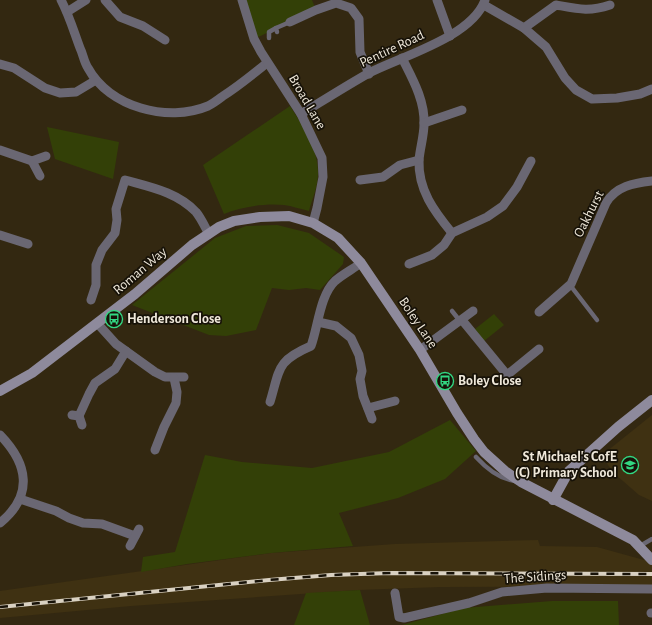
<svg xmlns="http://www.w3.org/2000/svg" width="652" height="625" viewBox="0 0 652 625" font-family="'Alegreya Sans',sans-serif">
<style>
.built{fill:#3f3112}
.green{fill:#334007}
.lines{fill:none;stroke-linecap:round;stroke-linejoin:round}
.lane{stroke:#6a6773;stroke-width:4.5}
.street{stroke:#6a6773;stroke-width:9}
.secondary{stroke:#8e8a9c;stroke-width:10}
.rail-casing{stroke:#d9d1c2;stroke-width:4}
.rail{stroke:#171208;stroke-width:2.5;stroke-dasharray:8;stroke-linecap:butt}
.labels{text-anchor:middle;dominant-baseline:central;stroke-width:3.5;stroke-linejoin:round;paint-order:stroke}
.street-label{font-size:14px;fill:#efe8da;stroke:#171208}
.poi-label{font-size:14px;font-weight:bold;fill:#efe8da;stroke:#171208;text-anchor:start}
</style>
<rect width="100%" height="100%" fill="#332811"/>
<g class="built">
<path d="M652 415V501L639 495 615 474 601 456Z"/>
<path d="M538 540 540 546 597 547 644 560 652 559V586L440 587 358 590 131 606 0 618V591L271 553 395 544Z"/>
</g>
<g class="green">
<path d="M242 0H312L316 10 254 39Z"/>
<path d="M290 106C303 126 319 150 318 174 318 187 312 199 309 211 300 209 292 206 284 205 265 203 241 207 224 214L203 165Z"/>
<path d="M47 127 119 142 113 179 55 159Z"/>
<path d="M277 225 309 233 344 257 343 264 320 290 306 288 289 290 272 288 256 330 226 336 209 335 132 305 215 238 246 226Z"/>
<path d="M494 314 504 325 484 341 475 329Z"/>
<path d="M450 420 476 451 445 479 398 498 339 513 353 546 271 553 187 564 141 572 143 557 175 552 205 455 242 462 312 468 389 452Z"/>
<path d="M360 590 370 625H294L306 593Z"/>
<path d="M552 601H618L619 625H402L464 608Z"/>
</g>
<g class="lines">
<g class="lane">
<path d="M277 32 276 28 290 22"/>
<path d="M269 38V32L276 28"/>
<path d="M570 285 597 320"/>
<path d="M452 311 460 321"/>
<path d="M476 457C486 468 499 479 515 481"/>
<path d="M640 546 652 539"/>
</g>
<g class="street">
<path d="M61 0C69 15 74 32 80 48 83 54 84 62 88 68 109 107 168 123 208 106 214 103 219 99 223 96 239 86 253 74 267 63"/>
<path d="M105 0 120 17 143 26 165 40"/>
<path d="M242 0 254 39 261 52 301 114 322 158 323 177 317 208 313 223"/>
<path d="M437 0 450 36"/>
<path d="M484 5 524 28 546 47 565 78 576 90 592 99 617 98 640 94 652 89"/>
<path d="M67 12 86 0"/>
<path d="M290 22 316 10 336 3 351 8 359 19 360 52 369 74"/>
<path d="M524 28 556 5C578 9 589 12 610 5"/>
<path d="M402 58C412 78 425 100 424 124 424 136 420 148 419 160 418 190 434 211 452 233"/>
<path d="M0 64 14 68 45 88 60 93 76 92 96 80"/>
<path d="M301 114C324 100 346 86 369 73 402 56 472 37 485 0"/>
<path d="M424 123 462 110"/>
<path d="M0 150 32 161"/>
<path d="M40 176 32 161 46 156"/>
<path d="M360 180 383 177 400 165 419 160"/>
<path d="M0 235 28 244"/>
<path d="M409 264 432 255 444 245 452 233 487 217 503 206 517 187 531 161"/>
<path d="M91 300 96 285V265L102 250 115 233 117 220 116 209 125 180C150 187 177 192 196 212 201 218 205 227 209 234"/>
<path d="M539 312 571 284 606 203C616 186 634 183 652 181"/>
<path d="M462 320 507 375 539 349"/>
<path d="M318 322 336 326 351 338 359 355 362 371 360 379 363 396 372 419"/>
<path d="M97 323 116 344 155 372 165 377H184"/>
<path d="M420 350 473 311"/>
<path d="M270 402C280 369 276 361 311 346 318 327 320 295 335 281 343 274 353 269 361 263"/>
<path d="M368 408 395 401"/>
<path d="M72 415 79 416 82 425"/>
<path d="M79 416 89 394 95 383 115 369 126 351"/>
<path d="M0 435C28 464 34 495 0 523"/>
<path d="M155 450 164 427 176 403 177 392 174 378"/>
<path d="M20 499 56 511 69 518 83 523 102 524 135 536"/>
<path d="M130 546 139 529"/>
<path d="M395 593 399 617 404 618 469 603 502 592 547 588 652 589"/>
<path d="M651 613H652"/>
</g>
<g class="secondary">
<path d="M0 391 32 373 135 294 192 245 219 227 234 221 260 217 289 216 313 223 338 238 361 263 420 350 457 413 474 439 484 452 505 471 521 482 633 540 652 560"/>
<path d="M553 500 569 471 618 427 652 400"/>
</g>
<g class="rail-casing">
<path id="rail" d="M0 607 269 580 331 575 390 573 652 574"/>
</g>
<use href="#rail" class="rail"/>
</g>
<defs>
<g id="bus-ring" transform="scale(0.9)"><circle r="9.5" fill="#171208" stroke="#32d882" stroke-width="1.5"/><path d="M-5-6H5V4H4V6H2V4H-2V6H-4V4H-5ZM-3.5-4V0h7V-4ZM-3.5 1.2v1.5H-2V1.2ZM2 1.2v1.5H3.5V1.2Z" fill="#32d882"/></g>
<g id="school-ring" transform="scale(0.9)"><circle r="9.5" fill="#171208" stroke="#32d882" stroke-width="1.5"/><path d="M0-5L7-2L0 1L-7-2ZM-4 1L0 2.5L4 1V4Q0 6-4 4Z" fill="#32d882"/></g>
</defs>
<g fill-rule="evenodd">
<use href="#bus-ring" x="114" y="319"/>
<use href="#bus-ring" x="445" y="381"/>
<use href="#school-ring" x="630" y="465"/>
</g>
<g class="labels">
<g class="street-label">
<text transform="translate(392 49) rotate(-25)">Pentire Road</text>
<text transform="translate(307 102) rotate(60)">Broad Lane</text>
<text transform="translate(589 214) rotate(-63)">Oakhurst</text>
<text transform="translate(140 271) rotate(-40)">Roman Way</text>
<text transform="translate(418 323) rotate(56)">Boley Lane</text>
<text transform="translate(535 577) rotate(-4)">The Sidings</text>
</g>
<g class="poi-label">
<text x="127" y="319">Henderson Close</text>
<text x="458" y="381">Boley Close</text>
<text x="617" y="457" text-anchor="end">St Michael's CofE<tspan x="617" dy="16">(C) Primary School</tspan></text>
</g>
</g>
</svg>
